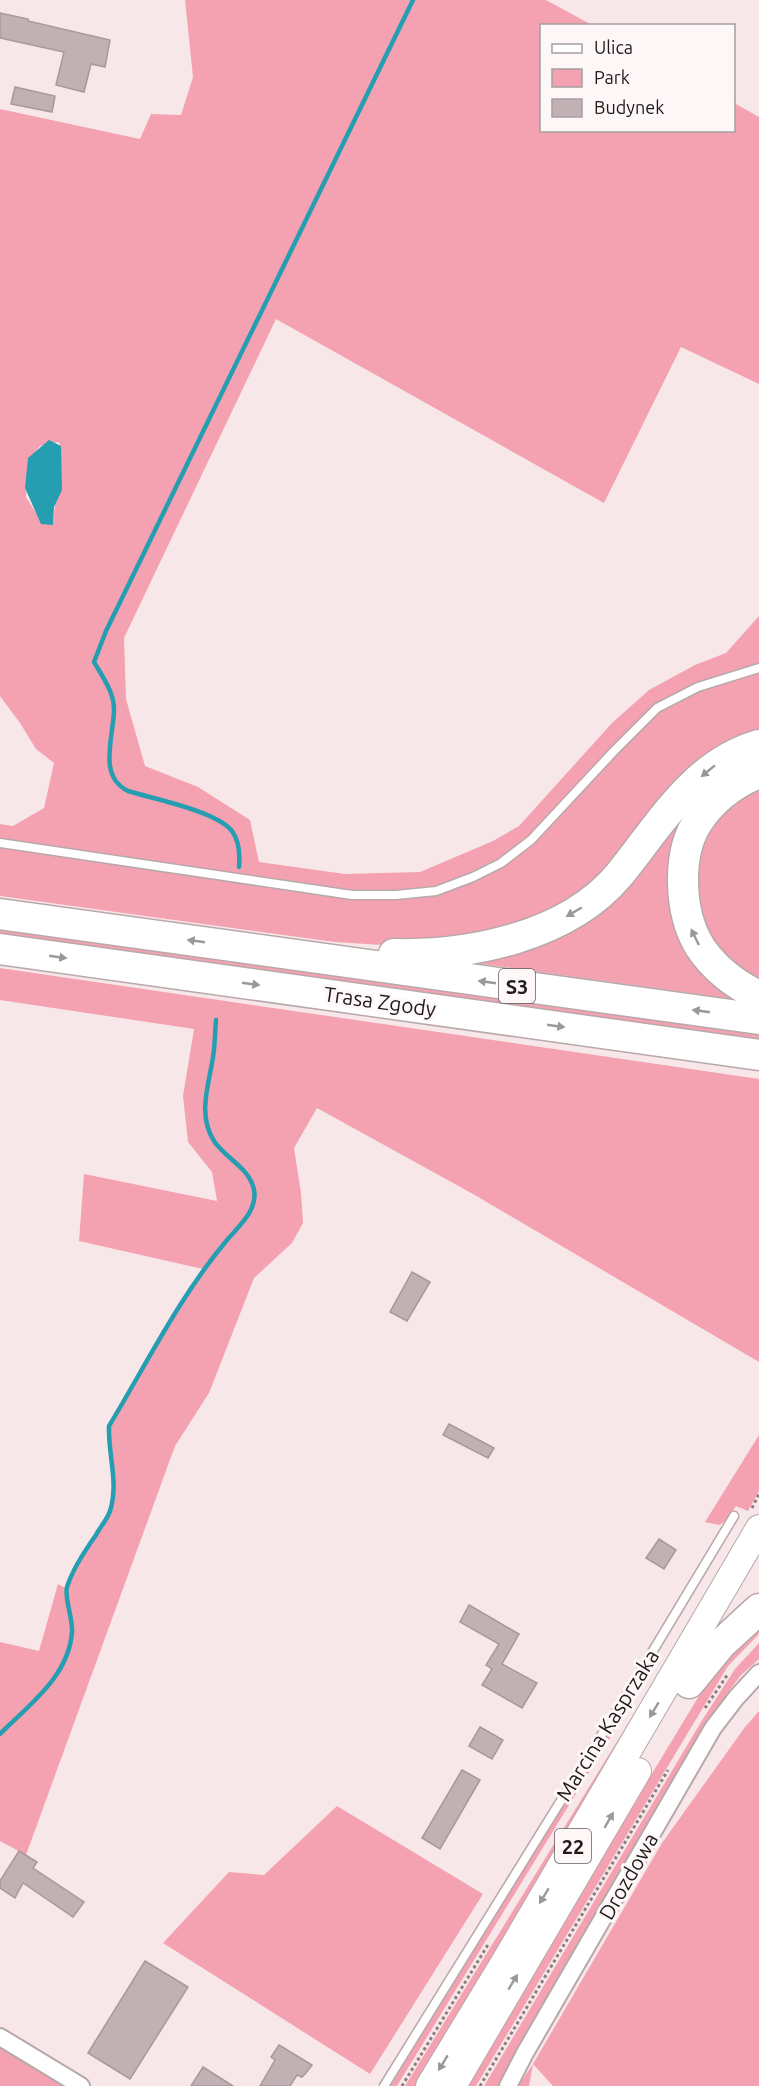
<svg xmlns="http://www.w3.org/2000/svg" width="759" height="2086" viewBox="0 0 759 2086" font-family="Ubuntu,sans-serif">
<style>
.green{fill:#f4a2b1;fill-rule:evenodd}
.water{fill:#249eb0}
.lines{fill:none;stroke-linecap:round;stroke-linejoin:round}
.stream{stroke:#249eb0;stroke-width:4.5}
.building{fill:#c1b1b4;stroke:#a8989b;stroke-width:1.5}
.service-casing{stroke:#b8a8aa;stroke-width:11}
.minor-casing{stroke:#b8a8aa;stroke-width:20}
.primary-casing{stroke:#b8a8aa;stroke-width:28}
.motorway-casing{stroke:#b8a8aa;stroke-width:33}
.path{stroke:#8a7e80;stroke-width:3;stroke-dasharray:3 3;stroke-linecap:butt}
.service{stroke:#fff;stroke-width:8}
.minor{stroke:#fff;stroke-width:16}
.primary{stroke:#fff;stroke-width:26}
.motorway{stroke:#fff;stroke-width:30}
.oneway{fill:#9b9898}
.labels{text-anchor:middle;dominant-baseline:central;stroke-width:6;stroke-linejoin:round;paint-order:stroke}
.shield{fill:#fef7f8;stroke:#635c5d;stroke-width:1.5}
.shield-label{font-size:20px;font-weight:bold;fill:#201a1b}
.street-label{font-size:21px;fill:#201a1b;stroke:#fef7f8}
</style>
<rect width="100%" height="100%" fill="#f8e7e9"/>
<g class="green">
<path d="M185 0H546L592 25 542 26V130H734V103L759 117V384L681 347 604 503 276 319 124 638 126 699 145 766 198 787 250 820 259 862 345 874 420 872 493 841 519 826 612 723 649 690 695 665 726 653 759 616V739L598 878 539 919 414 947 335 942 0 896V824L13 826 44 808 54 763 36 749 20 723 0 696V109L140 139 151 114 181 115 193 77ZM59 442 61 449 53 524H43L26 497 28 462 40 446Z"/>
<path d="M759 785V979L723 960 694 914 690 869 703 835 742 794Z"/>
<path d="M690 800 672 882 741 1000 475 963 550 940Z"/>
<path d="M0 923 759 1029V1044L0 939Z"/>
<path d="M0 968 759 1079V1362L473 1194 317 1108 294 1148 301 1193 303 1223 292 1243 254 1278 209 1393 175 1446 26 1855 0 1841V1642L39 1651 58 1584 67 1589 91 1541 109 1514 115 1487 108 1443 109 1426 203 1269 79 1241 84 1174 217 1201 212 1172 188 1142 183 1096 194 1029 0 1000Z"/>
<path d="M759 1435V1491L748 1511 736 1506 726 1521 719 1525 705 1522Z"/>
<path d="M730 1558 417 2086H405Z"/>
<path d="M759 1622V1634L728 1666 476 2086H463L708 1681Z"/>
<path d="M759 1643V1659L741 1675 720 1703 508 2065 499 2086H484L701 1722 735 1669Z"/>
<path d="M652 1661 651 1671 397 2086H390Z"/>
<path d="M759 1711V2086H553L533 2064 529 2086H518L533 2064 662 1843 745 1727Z"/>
<path d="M337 1806 483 1894 370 2074 163 1943 229 1872 264 1875Z"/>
<path d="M0 2040 71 2086H0Z"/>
</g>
<path class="water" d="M49 440 61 446 62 490 54 507 53 525 41 524 25 488 28 458Z"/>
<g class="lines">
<g class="stream">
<path d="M239 867C240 856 239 841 232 831 216 811 154 799 128 791 97 776 114 736 114 709 114 692 102 676 94 662L106 631 413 0"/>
<path d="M0 1734C29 1705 69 1676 72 1632 73 1619 64 1597 67 1587 72 1571 86 1549 96 1535 100 1527 107 1520 110 1511 119 1482 108 1456 109 1426 147 1363 180 1296 227 1240 239 1226 258 1210 254 1190 250 1168 225 1158 214 1141 197 1114 209 1085 213 1057 215 1045 215 1032 216 1020"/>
</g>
</g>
<g class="building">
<path d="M0 13 28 19V21L110 40 105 67 91 64 84 92 56 85 64 52 0 38Z"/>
<path d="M15 87 55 96 52 112 11 104Z"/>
<path d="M412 1272 430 1282 407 1321 390 1312Z"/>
<path d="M449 1424 494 1448 488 1458 443 1435Z"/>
<path d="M659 1539 676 1550 664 1569 646 1558Z"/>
<path d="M469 1605 519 1634 502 1664 537 1683 522 1708 482 1685 492 1669 486 1665 499 1644 460 1622Z"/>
<path d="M480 1727 503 1740 492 1759 469 1746Z"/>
<path d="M462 1770 480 1780 440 1849 422 1838Z"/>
<path d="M19 1851 37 1862 33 1868 84 1902 73 1917 23 1883 15 1898 0 1888V1881Z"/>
<path d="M145 1961 188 1987 130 2079 88 2053Z"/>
<path d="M279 2045 312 2065 306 2073 302 2077 297 2075 290 2086H260L275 2060 271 2057Z"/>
<path d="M203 2067 233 2086H191Z"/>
</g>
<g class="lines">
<g class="service-casing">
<g id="service">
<path d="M0 843 352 895H396L436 891 473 877 501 863 531 840 614 751 657 708 698 687 759 668"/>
<path d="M384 2086 627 1694 734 1516"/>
</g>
</g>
<g class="minor-casing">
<g id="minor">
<path d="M0 2037 81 2086"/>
<path d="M508 2086 525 2053 713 1728 736 1698 759 1673"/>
</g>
</g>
<g class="primary-casing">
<g id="primary">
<path d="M429 2086 503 1964 759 1528"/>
<path d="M453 2086 638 1771"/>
</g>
</g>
<g class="motorway-casing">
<g id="motorway">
<path d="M759 773C734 783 714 798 699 820 676 853 679 913 700 947 714 968 736 985 759 996"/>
<path d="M0 914 759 1019"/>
<path d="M0 949 759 1055"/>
<path d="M394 954C471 956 568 936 619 875 660 825 693 764 759 745"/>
<path d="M689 1683 721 1644 759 1609"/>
</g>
</g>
<g class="path">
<path d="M752 1508 759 1494"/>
<path d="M705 1708 728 1674"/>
<path d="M402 2086 489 1943"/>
<path d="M480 2086 668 1770"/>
</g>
<use href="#service" class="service"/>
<use href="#minor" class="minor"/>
<use href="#primary" class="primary"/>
<use href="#motorway" class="motorway"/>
</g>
<defs><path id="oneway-solid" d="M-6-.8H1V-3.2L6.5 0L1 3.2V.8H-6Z" transform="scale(1.5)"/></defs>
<g class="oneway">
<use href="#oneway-solid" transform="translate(708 771) rotate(141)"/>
<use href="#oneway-solid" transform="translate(574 912) rotate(150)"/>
<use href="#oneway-solid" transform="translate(695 937) rotate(-116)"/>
<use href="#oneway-solid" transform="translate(196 941) rotate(-172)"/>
<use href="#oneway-solid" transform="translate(58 957) rotate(8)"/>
<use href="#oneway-solid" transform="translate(487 982) rotate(-172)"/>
<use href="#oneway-solid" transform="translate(251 984) rotate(8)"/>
<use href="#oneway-solid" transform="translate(701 1011) rotate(-172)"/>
<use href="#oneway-solid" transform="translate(556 1026) rotate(8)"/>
<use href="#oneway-solid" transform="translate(654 1710) rotate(121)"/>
<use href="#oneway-solid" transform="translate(609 1820) rotate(-60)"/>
<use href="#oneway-solid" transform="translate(544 1896) rotate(121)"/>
<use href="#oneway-solid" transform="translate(513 1982) rotate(-59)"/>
<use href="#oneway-solid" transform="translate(443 2063) rotate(121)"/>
</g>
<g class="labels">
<g class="shield">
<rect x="499" y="969" width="36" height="34" rx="4.5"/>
<rect x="555" y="1829" width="36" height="34" rx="4.5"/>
</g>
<g class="shield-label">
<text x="517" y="986">S3</text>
<text x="573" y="1846">22</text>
</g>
<g class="street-label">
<text transform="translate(380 1001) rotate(8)">Trasa Zgody</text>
<text transform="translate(607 1725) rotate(-58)">Marcina Kasprzaka</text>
<text transform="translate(628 1876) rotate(-60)">Drozdowa</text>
</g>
</g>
<rect x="540" y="24" width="195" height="108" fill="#fef7f8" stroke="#a59fa0" stroke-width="1.5"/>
<rect x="552" y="44" width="30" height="9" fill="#ffffff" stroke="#a59fa0" stroke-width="1.5"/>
<text x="594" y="54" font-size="18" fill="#201a1b">Ulica</text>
<rect x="552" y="69" width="30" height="18" fill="#f4a2b1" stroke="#a59fa0" stroke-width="1.5"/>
<text x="594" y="84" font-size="18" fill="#201a1b">Park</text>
<rect x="552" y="99" width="30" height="18" fill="#c1b1b4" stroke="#a59fa0" stroke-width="1.5"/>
<text x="594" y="114" font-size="18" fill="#201a1b">Budynek</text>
</svg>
